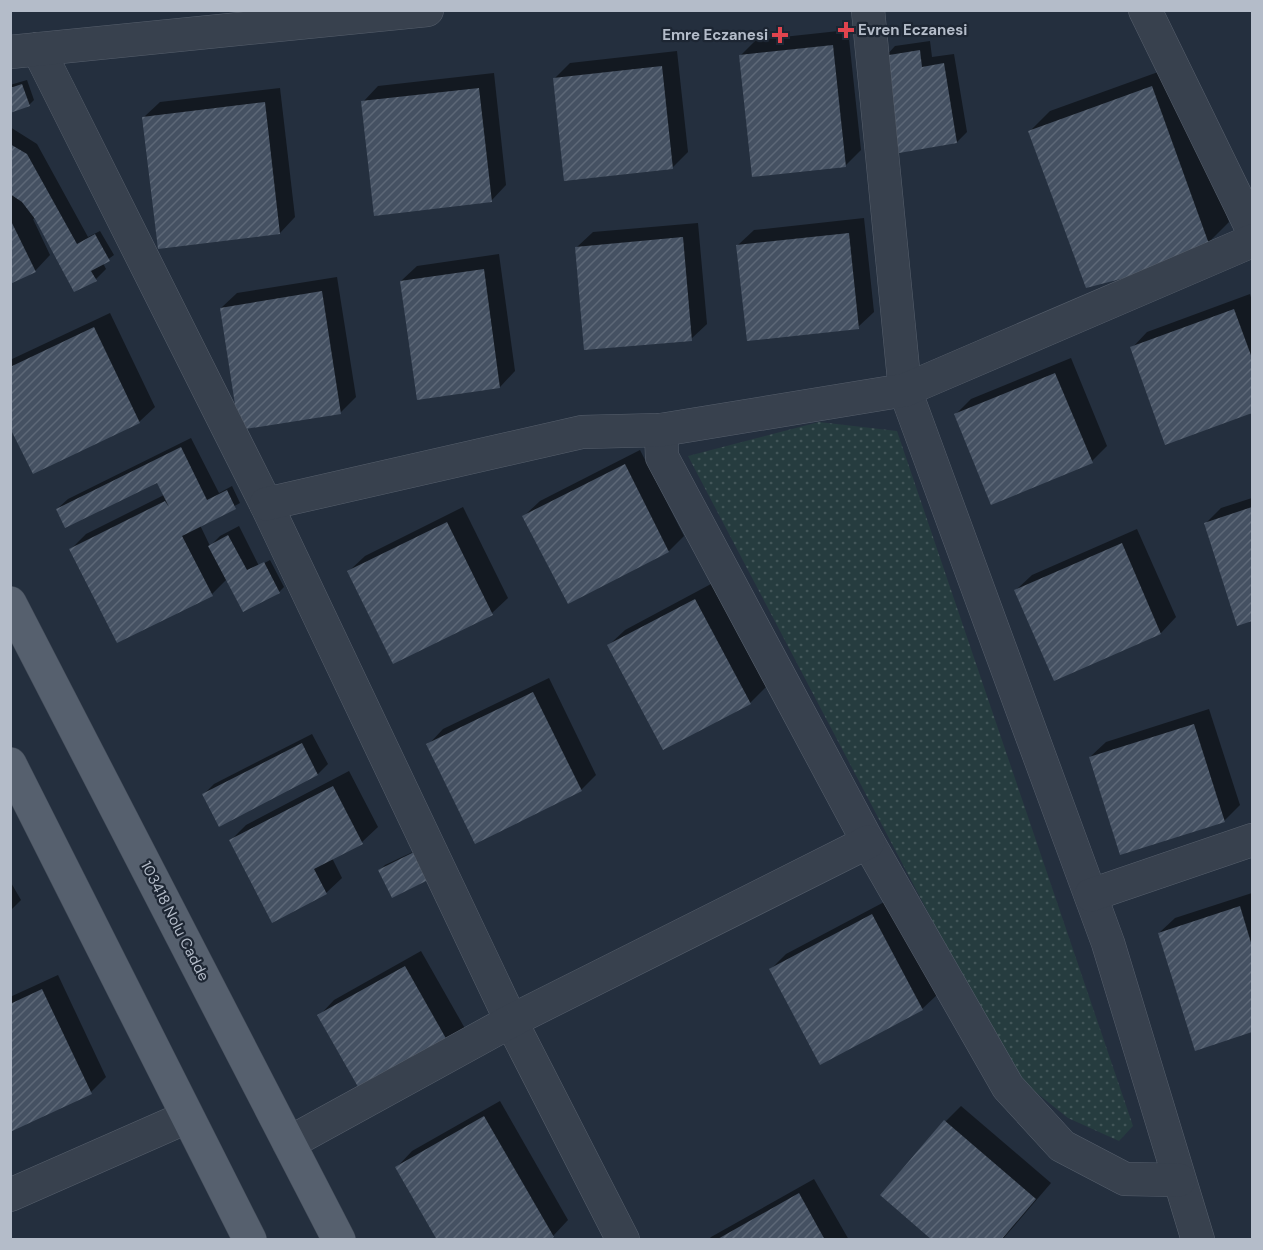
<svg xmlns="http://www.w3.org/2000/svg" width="1263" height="1250" viewBox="0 0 1263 1250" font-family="'DM Sans',sans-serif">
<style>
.park{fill:url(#park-dots)}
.shadow{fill:#0007}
.building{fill:url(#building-hatch)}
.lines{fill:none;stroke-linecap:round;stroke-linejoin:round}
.minor-casing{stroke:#565f6c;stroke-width:34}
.major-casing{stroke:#414a57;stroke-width:34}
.minor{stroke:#38414e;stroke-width:33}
.major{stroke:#56606e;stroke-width:33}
.health-dot{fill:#e0444e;stroke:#1d2633;stroke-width:2}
.labels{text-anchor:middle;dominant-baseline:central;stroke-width:4.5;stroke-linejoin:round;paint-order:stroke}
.poi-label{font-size:15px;font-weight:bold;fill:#b4bcc9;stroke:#1d2633;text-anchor:start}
.street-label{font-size:15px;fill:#b4bcc9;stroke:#1d2633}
</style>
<defs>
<pattern id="park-dots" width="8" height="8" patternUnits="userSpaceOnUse" patternTransform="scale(1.5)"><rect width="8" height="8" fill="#263c3f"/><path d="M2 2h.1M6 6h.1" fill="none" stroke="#435659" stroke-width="1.8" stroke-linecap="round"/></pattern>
<pattern id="building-hatch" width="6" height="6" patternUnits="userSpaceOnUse" patternTransform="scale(1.5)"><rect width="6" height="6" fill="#455162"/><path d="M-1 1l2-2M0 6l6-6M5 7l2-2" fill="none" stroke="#5d6877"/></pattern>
</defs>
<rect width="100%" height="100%" fill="#242f3e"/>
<path class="park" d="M819 422 897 431 1133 1126 1119 1141 1068 1118 1013 1074 688 456Z"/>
<g class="shadow">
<path d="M848 30 861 150 846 165 741 55 756 40Z"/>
<path d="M930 41 932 57 954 54 967 132 957 142 885 57 895 46Z"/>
<path d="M677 51 688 152 673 167 555 78 570 63Z"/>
<path d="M1172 67 1229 222 1208 243 1030 131 1050 111Z"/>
<path d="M494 73 506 185 491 201 363 102 378 86Z"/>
<path d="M27 80 34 100 29 105 10 112V85Z"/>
<path d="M280 88 295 217 280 233 144 117 160 102Z"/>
<path d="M10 127 37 144 88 237 100 231 114 255 103 263 106 269 96 279 35 218 33 219 50 255 35 271 10 282Z"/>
<path d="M864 218 874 312 858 327 738 245 754 230Z"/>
<path d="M698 223 707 324 691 339 577 247 593 232Z"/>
<path d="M499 254 515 371 500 387 401 281 417 266Z"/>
<path d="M337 277 356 397 340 413 221 308 237 293Z"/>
<path d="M1250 294 1252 301V412L1166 443 1132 348 1147 332Z"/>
<path d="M110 313 155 407 139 422 10 425V360Z"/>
<path d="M1071 358 1107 446 1092 461 955 415 971 399Z"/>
<path d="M191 438 219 493 232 486 240 503 200 525 210 546 220 536 239 526 259 566 270 560 284 587 279 592 227 579 212 594 71 549 86 534 164 495 158 481 57 509 68 499Z"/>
<path d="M640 450 684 536 669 551 524 516 540 501Z"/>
<path d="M1252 498V619L1238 624 1206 523 1221 508Z"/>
<path d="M463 507 508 598 492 613 349 571 365 556Z"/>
<path d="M1137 529 1176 617 1161 633 1055 679 1016 590 1032 575Z"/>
<path d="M711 584 766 687 750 703 609 645 625 630Z"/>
<path d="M549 678 596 775 581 790 428 745 443 729Z"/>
<path d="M1209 709 1240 805 1224 821 1090 757 1106 742Z"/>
<path d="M312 734 328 764 318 774 204 794 214 784Z"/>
<path d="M349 771 378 827 362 842 332 858 342 878 326 893 231 840 246 825Z"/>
<path d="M419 849 432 873 380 870 385 865Z"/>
<path d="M10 881 21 900 10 911Z"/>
<path d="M1252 893V1031L1196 1049 1159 933 1175 918Z"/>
<path d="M888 900 938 994 922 1009 821 1063 771 969 786 954Z"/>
<path d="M421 951 467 1032 451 1047 319 1016 334 1000Z"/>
<path d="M58 975 106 1077 91 1092 10 1131V997Z"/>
<path d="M500 1101 568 1220 553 1236 397 1167 412 1151Z"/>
<path d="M961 1106 1051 1183 1002 1240H934L946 1121Z"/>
<path d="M814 1179 849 1240H708L711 1237Z"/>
</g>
<g class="building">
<path d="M833 45 846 167 752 177 739 55Z"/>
<path d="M920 50 922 67 944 63 957 143 899 153 883 56Z"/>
<path d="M662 66 673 169 564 181 553 78Z"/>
<path d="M22 84 30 106 10 113V88Z"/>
<path d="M1152 86 1209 244 1128 277 1086 288 1028 131Z"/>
<path d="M479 88 492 202 374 216 361 101Z"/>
<path d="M265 102 280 234 158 249 142 117Z"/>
<path d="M10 144 27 154 77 244 95 234 110 261 91 271 97 281 74 292 35 219 22 202 10 194Z"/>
<path d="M10 219 36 272 10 284Z"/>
<path d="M849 233 859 329 747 341 736 245Z"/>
<path d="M683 237 692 341 584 350 575 247Z"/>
<path d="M484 269 500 388 417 400 400 281Z"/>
<path d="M322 291 341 414 239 430 220 308Z"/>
<path d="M1234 309 1252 358V413L1165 445 1130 347Z"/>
<path d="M94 327 140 423 33 474 10 428V367Z"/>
<path d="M1055 373 1093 463 991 505 954 414Z"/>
<path d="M181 447 207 500 227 490 236 509 182 536 213 596 117 643 69 549 165 501 169 507 157 483 65 528 56 509Z"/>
<path d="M625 464 669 552 568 604 522 516Z"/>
<path d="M1252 507V621L1237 626 1204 523Z"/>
<path d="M447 522 493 615 393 664 347 571Z"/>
<path d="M228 535 247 570 264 562 280 593 243 612 208 546Z"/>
<path d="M1122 543 1161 634 1054 681 1014 590Z"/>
<path d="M695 599 751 704 663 750 607 645Z"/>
<path d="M533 692 582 791 475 844 426 744Z"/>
<path d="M1194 724 1225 822 1120 855 1089 757Z"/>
<path d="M302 743 318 775 219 827 202 794Z"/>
<path d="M333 786 363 844 314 869 327 894 272 923 229 840Z"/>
<path d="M414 852 428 880 392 898 378 870Z"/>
<path d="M1240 906 1252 946V1032L1195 1051 1158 933Z"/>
<path d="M872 914 923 1010 820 1065 769 969Z"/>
<path d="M405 966 452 1049 365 1099 317 1015Z"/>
<path d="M42 989 92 1094 10 1132V1004Z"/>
<path d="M484 1116 554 1237 549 1240H437L395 1167Z"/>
<path d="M944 1120 1036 1199 1001 1240H932L880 1195Z"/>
<path d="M799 1193 825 1240H716Z"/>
</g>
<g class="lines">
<g class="minor-casing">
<g id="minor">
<path d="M868 10 905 390 1108 943 1198 1240"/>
<path d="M1145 10 1252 229"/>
<path d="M38 49 266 504 516 1031 623 1240"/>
<path d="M10 52 427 10"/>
<path d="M661 430 662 457 868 842 1008 1087 1062 1146 1125 1179 1179 1180"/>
<path d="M266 504 582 432 661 430 905 390 1252 241"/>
<path d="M1091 895 1252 840"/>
<path d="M289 1143 511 1021 868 842"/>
<path d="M10 1195 187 1117"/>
</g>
</g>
<g class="major-casing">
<g id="major">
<path d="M10 603 339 1240"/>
<path d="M10 764 250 1240"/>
</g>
</g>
<use href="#minor" class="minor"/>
<use href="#major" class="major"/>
</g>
<g class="health-dot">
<path d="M843 21h6v6h6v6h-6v6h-6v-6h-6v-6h6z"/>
<path d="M777 26h6v6h6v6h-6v6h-6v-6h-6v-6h6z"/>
</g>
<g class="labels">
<g class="poi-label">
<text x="858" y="30">Evren Eczanesi</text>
<text x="768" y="35" text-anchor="end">Emre Eczanesi</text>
</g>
<g class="street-label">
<text transform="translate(175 921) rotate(63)">103418 Nolu Cadde</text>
</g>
</g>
<rect width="1263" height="1250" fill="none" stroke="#b4bcc9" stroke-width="24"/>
</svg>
